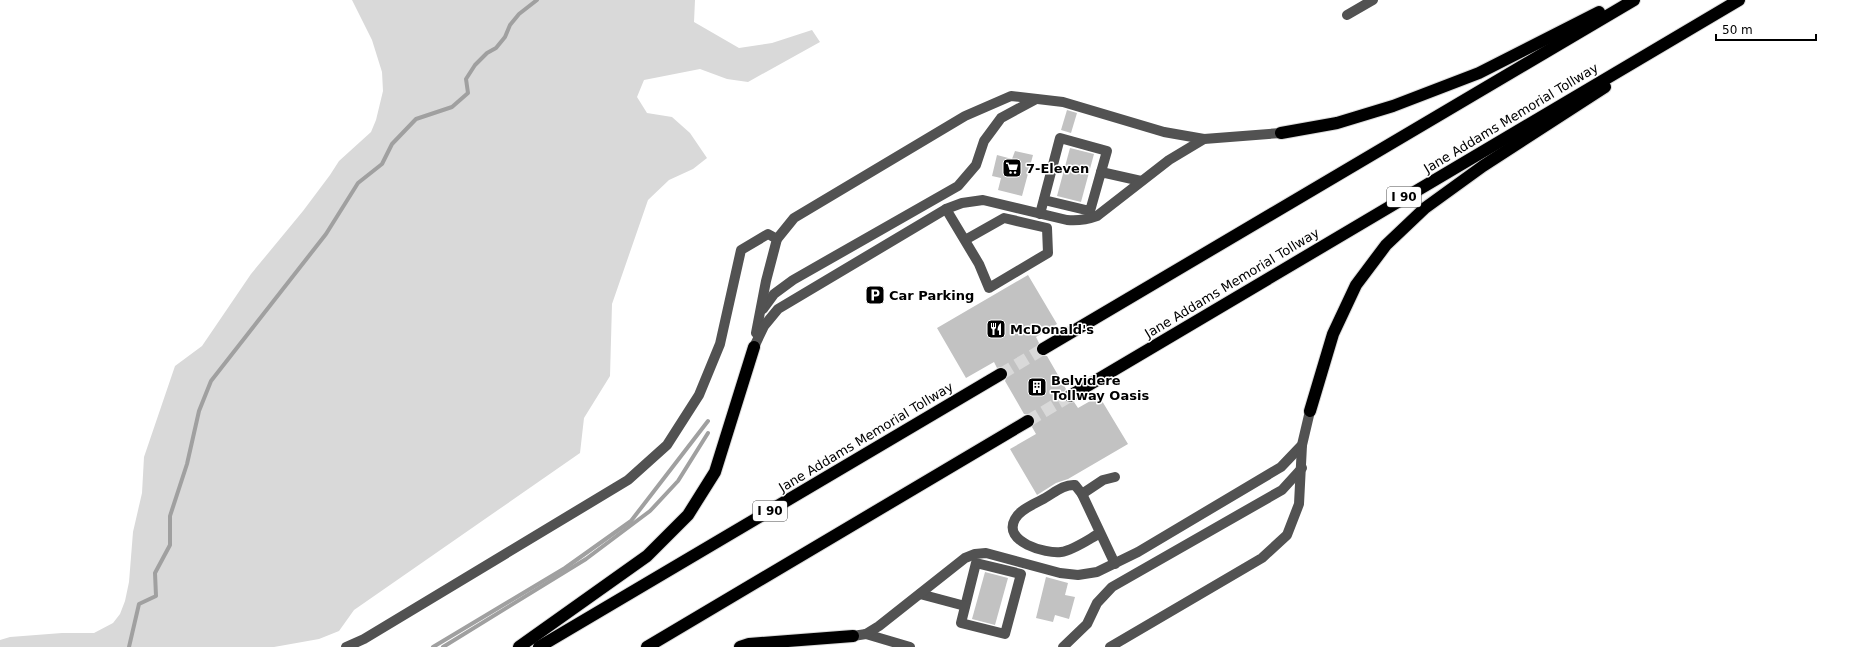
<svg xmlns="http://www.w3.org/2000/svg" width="1860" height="647" viewBox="0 0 1860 647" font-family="'DejaVu Sans',sans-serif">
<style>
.green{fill:#d9d9d9}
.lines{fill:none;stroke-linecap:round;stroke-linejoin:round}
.stream{stroke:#a0a0a0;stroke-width:4}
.building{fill:#c2c2c2}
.highway-tunnel{stroke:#d9d9d9;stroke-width:12;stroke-dasharray:12 6;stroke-linecap:butt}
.highway-casing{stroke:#dbdbdb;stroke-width:14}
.minor{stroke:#525252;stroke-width:10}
.highway{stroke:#000;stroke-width:12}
.labels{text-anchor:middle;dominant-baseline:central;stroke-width:3;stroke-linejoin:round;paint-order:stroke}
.shield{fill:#fff;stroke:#4c4c4c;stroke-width:1}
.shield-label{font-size:12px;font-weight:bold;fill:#000}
.street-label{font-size:13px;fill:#000;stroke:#fff}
.poi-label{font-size:13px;font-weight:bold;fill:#000;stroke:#fff;text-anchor:start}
</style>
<rect width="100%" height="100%" fill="#fff"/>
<path class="green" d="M352 0H695L694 22 739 48 772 43 812 30 820 42 748 82 727 79 700 69 644 80 637 97 647 113 672 117 690 133 707 158 693 169 669 180 648 200 612 304 610 376 584 418 580 453 354 610 339 631 319 639 274 647H0V640L10 637 62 633H94L113 623 120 614 125 601 129 582 133 532 142 493 144 457 175 366 202 346 251 274 303 211 330 175 339 161 371 132 376 120 383 91 382 72 372 40Z"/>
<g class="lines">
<g class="stream">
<path d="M129 647 139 604 156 596 155 573 170 545V516L187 464 199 411 211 381 326 234 358 183 382 164 392 144 416 119 452 107 468 93 466 79 475 65 487 53 496 48 505 37 510 25 519 14 537 0"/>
<path d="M433 647 565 568 631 521 708 421"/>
<path d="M443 647 586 559 650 511 678 481 708 433"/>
</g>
</g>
<g class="building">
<path d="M1067 110 1077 113 1071 133 1061 130Z"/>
<path d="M1070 148 1094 154 1081 202 1057 196Z"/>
<path d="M1015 151 1033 155 1022 196 998 190 1001 178 992 176 997 155 1012 159Z"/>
<path d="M1028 275 1057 324 1036 337 1039 343 1036 349 1040 356H1047L1066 389 1063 393V399L1067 403 1074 402 1078 408 1099 396 1128 444 1068 479 1056 483 1037 495 1010 449 1036 434 1032 427 1035 421 1031 414H1024L1005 381 1008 374 1007 370 1001 367 997 368 994 362 966 378 937 328Z"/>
<path d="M985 572 1008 578 995 625 972 619Z"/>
<path d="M1046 577 1068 583 1065 595 1075 597 1069 619 1055 615 1053 622 1036 618Z"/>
</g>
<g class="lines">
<g class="highway-tunnel">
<path d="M1001 374 1043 349"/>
<path d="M1028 421 1070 396"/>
</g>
<g class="highway-casing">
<g id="highway">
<path d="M1281 133 1337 123 1393 106 1479 73 1599 12"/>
<path d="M1043 349 1634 0"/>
<path d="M1070 396 1739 0"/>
<path d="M1310 411 1333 334 1356 285 1386 245 1425 208 1483 166 1605 87"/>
<path d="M519 647 647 556 688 515 715 472 754 347"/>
<path d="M539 647 1001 374"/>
<path d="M647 647 1028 421"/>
<path d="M740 647 749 644 853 636"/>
</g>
</g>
<g class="minor">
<path d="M1347 15 1373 0"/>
<path d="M1044 200 1090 211 1101 172 1141 181"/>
<path d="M946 209 979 264 989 288 1048 253 1047 228 1004 218 965 240"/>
<path d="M1040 214 1060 138 1107 151 1101 172"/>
<path d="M763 309 774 294 793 280 958 186 976 165 984 141 1001 118 1036 99"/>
<path d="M756 333 766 281 777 239 794 218 965 116 1011 96 1063 102 1164 132 1204 139"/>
<path d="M754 347 764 326 778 309 946 209 962 203 983 200 1067 220C1078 221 1086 220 1097 216L1169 160 1204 139 1281 133"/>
<path d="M1082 494 1103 480 1115 477"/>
<path d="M1100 533C1089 539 1074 550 1061 552 1046 554 1002 542 1015 519 1020 509 1035 504 1045 498 1054 493 1064 484 1075 485L1082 494 1115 564"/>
<path d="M976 563 1021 574 1005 634 961 623Z"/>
<path d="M920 594 965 606"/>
<path d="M866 634 910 647"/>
<path d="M853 636 866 634 879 626 965 558 975 554 986 553 1060 573 1078 575 1097 572 1138 552 1281 467 1302 445 1310 411"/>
<path d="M346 647 364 639 628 480 667 445 699 395 720 344 741 250 768 234 777 239"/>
<path d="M1063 647 1087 624 1097 603 1112 587 1282 490 1302 468"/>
<path d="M1110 647 1262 558 1287 535 1299 504 1302 445"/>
</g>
<use href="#highway" class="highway"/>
</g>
<defs>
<g id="supermarket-square" transform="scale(1)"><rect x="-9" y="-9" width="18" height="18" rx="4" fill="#000" stroke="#fff"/><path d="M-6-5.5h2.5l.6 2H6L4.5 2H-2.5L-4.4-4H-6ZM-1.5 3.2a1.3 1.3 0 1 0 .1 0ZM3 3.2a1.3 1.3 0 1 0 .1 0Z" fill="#fff"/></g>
<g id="parking-square" transform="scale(1)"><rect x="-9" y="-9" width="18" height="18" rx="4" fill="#000" stroke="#fff"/><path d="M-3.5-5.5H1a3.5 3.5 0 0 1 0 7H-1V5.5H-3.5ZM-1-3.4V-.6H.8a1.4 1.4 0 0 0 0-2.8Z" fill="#fff"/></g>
<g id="restaurant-square" transform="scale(1)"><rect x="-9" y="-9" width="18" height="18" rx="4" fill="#000" stroke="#fff"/><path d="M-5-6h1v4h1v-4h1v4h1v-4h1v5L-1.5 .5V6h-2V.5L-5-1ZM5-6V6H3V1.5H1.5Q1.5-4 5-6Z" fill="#fff"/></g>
<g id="building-square" transform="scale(1)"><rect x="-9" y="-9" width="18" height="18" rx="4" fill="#000" stroke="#fff"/><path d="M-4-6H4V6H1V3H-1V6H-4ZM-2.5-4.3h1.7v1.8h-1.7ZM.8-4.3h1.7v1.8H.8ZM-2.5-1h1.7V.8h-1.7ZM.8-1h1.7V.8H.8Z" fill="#fff"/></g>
</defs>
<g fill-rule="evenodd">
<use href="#supermarket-square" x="1012" y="168"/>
<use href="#parking-square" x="875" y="295"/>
<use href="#restaurant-square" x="996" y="329"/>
<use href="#building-square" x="1037" y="387"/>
</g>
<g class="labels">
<g class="shield">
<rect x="1387" y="187" width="34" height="20" rx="3"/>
<rect x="753" y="501" width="34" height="20" rx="3"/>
</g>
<g class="shield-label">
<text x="1404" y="197">I 90</text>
<text x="770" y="511">I 90</text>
</g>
<g class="street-label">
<text transform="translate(1511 118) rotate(-31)">Jane Addams Memorial Tollway</text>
<text transform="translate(1232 283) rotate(-31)">Jane Addams Memorial Tollway</text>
<text transform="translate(866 437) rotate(-31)">Jane Addams Memorial Tollway</text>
</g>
<g class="poi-label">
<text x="1026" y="168">7-Eleven</text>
<text x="889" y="295">Car Parking</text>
<text x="1010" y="329">McDonald's</text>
<text x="1051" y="380">Belvidere<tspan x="1051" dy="15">Tollway Oasis</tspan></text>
</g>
</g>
<path d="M1716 34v6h100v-6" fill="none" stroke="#000000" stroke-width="2"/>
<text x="1722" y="34" font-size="12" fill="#000000" stroke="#ffffff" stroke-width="3" paint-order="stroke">50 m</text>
</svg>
